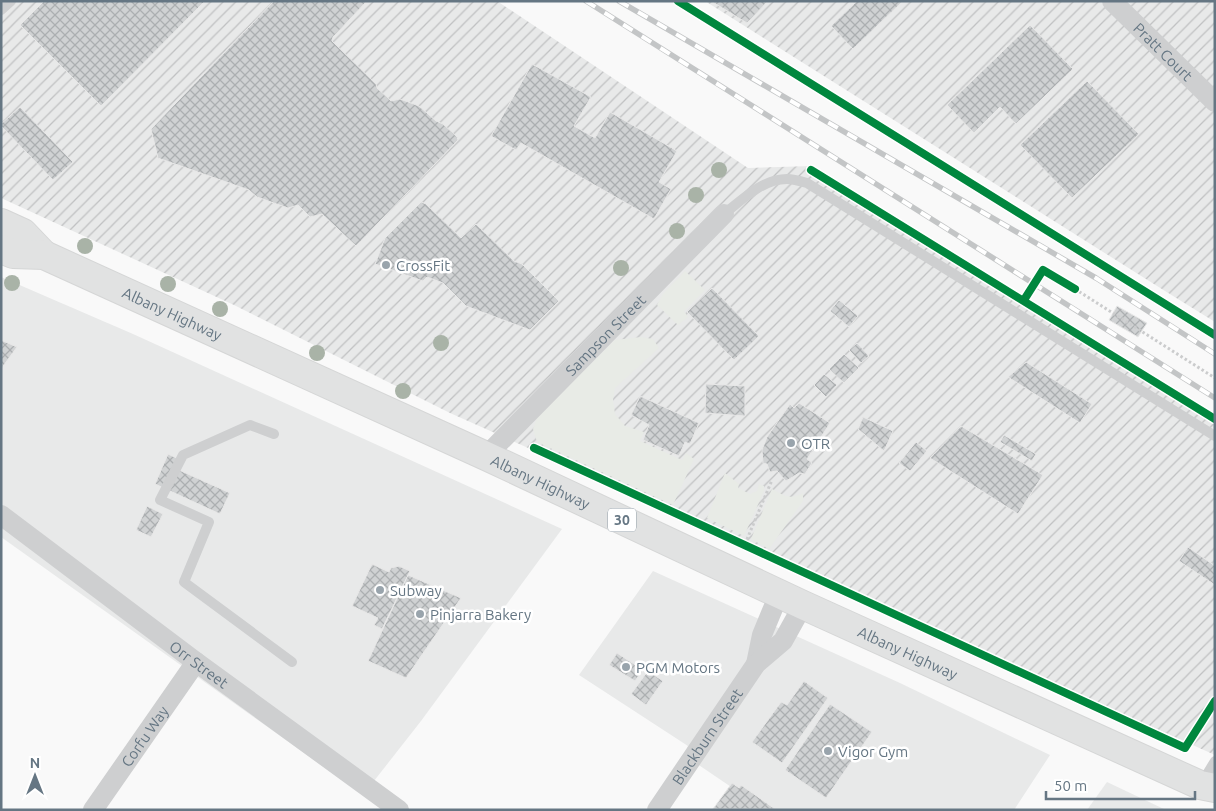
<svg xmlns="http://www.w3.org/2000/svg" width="1216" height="811" viewBox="0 0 1216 811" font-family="Ubuntu,sans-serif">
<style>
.built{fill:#e8e9e9}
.industrial{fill:url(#industrial-furrows)}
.grass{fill:#e8ebe6}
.building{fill:url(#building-cross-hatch);stroke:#e8e8e8}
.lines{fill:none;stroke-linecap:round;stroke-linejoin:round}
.highway-casing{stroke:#d5d6d6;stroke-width:30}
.path{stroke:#cbcccd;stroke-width:3;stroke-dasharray:2.5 2.5;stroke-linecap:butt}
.lane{stroke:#cecfd0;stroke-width:10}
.street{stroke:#cecfd0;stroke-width:20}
.highway{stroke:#e1e2e2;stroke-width:28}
.rail-casing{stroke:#c3c5c6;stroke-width:5.5}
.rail{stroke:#fff;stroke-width:4;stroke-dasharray:11;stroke-linecap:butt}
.cycleway-casing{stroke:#fff;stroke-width:11}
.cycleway{stroke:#00873e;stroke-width:8}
.tree{fill:#a9b3a7}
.poi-dot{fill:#99a4ac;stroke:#fff;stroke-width:2}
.labels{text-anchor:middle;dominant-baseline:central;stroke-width:5;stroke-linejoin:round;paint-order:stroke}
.shield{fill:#fff;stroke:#939fa8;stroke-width:1}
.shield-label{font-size:14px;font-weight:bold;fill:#657683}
.street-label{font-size:15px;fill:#657683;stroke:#fff}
.poi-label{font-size:15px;fill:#657683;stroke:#fff;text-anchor:start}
</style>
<defs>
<pattern id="industrial-furrows" width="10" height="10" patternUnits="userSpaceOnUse" patternTransform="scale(1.25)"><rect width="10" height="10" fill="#e8e9e9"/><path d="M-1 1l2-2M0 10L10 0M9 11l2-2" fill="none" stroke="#c0c1c2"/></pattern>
<pattern id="building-cross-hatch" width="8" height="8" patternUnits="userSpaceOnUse" patternTransform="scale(1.25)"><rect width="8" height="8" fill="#d0d2d3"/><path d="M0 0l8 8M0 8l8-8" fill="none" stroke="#acafb1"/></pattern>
</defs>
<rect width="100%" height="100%" fill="#f9f9f9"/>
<g class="built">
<path d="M1 277 133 334 562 529 421 721 363 795 1 537Z"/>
<path d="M653 571 900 683 1050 755 1014 810H765L684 755 688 746 579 675Z"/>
<path d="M1107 782 1166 810H1087Z"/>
</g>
<g class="industrial">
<path d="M1 1H497L748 168 812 166 1215 418V755L450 413 234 305 1 198Z"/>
<path d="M705 1H1215V322L1165 291Z"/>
</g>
<g class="grass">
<path d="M685 271 705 290 684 311 688 317 678 325 657 305 663 294Z"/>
<path d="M641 337 653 339 659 348 615 388 613 400 615 414 625 426 644 432 640 441 682 460 686 453 694 459 673 505 537 442 533 429 537 418 615 340Z"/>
<path d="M725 473 739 484 738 488 750 494 757 491 759 484 764 486V491L744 536 707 518Z"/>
<path d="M772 489C785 496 789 500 803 493V501L769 549 751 539Z"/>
</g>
<g class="building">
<path d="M44 1H205L101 106 20 25Z"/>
<path d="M274 1H367L333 37 332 41 376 84 377 88 391 101 400 99 419 106 436 121 443 124 457 137 458 140 356 246 322 214 310 217 298 205 288 208 257 197 249 190 158 158 151 129Z"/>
<path d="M711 1H768L747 23Z"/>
<path d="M857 1H903L853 49 831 26Z"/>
<path d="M1030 25 1073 69 1016 124 1000 107 974 133 947 105Z"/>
<path d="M532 64 591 97 574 126 595 138 610 112 677 151 659 182 671 189 654 219 521 143 516 150 491 136Z"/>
<path d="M1087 81 1139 134 1072 198 1020 145Z"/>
<path d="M20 107 73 162 53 180 1 126V124Z"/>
<path d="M421 202 426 204 461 238 476 224 514 261 522 264 559 301 530 330 466 306 443 283 427 277 423 281 375 264 385 238Z"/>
<path d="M712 288 759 336 734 360 687 312Z"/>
<path d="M839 300 858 316 849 327 830 311Z"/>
<path d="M1117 306 1147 323 1138 337 1109 320Z"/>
<path d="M1 340 17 347 1 369Z"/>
<path d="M857 343 869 356 861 363 849 350Z"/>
<path d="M844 354 859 368 844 383 829 369Z"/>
<path d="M1026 362 1092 404 1080 423 1008 377Z"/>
<path d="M824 374 837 385 826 397 814 385Z"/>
<path d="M706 384 745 386V416L705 413Z"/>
<path d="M640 396 699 423 690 444 685 442 679 456 643 440 649 425 631 415Z"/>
<path d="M799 403 830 423 807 459 812 463 805 474 799 473 786 481 777 471 770 472 767 464 763 463 762 450 767 437 790 404 794 408Z"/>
<path d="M863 417 893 431 884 451 858 429Z"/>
<path d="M961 426 1043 475 1018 514 930 458Z"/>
<path d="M1004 435 1036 454 1032 461 1000 442Z"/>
<path d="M916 442 927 451 910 471 899 463Z"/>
<path d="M168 454 183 461 179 470 230 493 220 514 155 484Z"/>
<path d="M147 506 163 514 151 537 136 530Z"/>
<path d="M1188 547 1215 566V585L1179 561Z"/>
<path d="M372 564 389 572 391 568 399 566 410 571 382 629 374 625 378 618 352 606Z"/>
<path d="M408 575 461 598 406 678 368 661Z"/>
<path d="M617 653 643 670 635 681 609 665Z"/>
<path d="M648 671 663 681 646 705 631 694Z"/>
<path d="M804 681 828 698 782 763 752 742 781 702 787 705Z"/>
<path d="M830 704 872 732 826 798 785 770Z"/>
<path d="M732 783 739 788 741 785 775 809H713Z"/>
</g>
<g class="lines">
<g class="highway-casing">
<g id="highway">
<path d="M1 223 23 233 44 255"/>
<path id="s6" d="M1 249 13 254 44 255 486 456 803 605 1200 785 1215 788"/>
</g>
</g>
<g class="path">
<path d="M1075 289 1215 378"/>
<path d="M745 544 772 480"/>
</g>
<g class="lane">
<path d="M1 10 11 1"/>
<path d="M724 214C742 200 762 179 787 179 793 179 800 181 807 183L1215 436"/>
<path d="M274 434 250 425 183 455 160 500 209 522 184 582 292 662"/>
<path d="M1201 784 1215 761"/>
</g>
<g class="street">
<path id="s1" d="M1112 1 1215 102"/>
<path id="s2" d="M486 456 724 214"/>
<path id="s3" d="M1 515 196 662 399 810"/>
<path d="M756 664 762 635 779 594"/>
<path id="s4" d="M93 810 196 662"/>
<path id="s5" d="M657 810 756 664 783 641 803 605"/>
</g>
<use href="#highway" class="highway"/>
<g class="rail-casing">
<g id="rail">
<path d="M586 1 1215 398"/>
<path d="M619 1 1096 278 1215 354"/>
</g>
</g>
<use href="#rail" class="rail"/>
<g class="cycleway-casing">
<g id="cycleway">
<path d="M678 1 1215 335"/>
<path d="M811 170 1215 419"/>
<path d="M1024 300 1043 270 1075 289"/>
<path d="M534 448 1185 748 1215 701"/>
</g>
</g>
<use href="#cycleway" class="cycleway"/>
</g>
<g class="tree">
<circle cx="719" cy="170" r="8"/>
<circle cx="696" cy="195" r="8"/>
<circle cx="677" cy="231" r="8"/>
<circle cx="85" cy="246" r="8"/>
<circle cx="621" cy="268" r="8"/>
<circle cx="12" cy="283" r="8"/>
<circle cx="168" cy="284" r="8"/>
<circle cx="220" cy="309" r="8"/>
<circle cx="441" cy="343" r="8"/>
<circle cx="317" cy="353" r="8"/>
<circle cx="403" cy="391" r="8"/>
</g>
<g class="poi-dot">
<circle cx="386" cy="265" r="5"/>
<circle cx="791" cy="443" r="5"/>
<circle cx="380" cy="590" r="5"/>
<circle cx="420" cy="614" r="5"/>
<circle cx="626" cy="667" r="5"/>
<circle cx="828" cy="751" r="5"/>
</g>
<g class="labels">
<rect class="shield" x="608" y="508.5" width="28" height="23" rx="4"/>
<g class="shield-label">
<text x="622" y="520">30</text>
</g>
<g class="street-label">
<text stroke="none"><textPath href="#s1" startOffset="72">Pratt Court</textPath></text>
<text stroke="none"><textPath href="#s6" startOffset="185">Albany Highway</textPath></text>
<text stroke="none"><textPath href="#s2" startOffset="170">Sampson Street</textPath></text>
<text stroke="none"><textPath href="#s6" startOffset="590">Albany Highway</textPath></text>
<text stroke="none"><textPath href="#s6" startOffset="995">Albany Highway</textPath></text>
<text stroke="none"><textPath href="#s3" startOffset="248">Orr Street</textPath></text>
<text stroke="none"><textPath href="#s4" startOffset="90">Corfu Way</textPath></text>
<text stroke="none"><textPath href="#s5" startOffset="89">Blackburn Street</textPath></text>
</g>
<g class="poi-label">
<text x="396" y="265">CrossFit</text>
<text x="801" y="443">OTR</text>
<text x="390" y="590">Subway</text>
<text x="430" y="614">Pinjarra Bakery</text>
<text x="636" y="667">PGM Motors</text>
<text x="838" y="751">Vigor Gym</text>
</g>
</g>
<rect width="1216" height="811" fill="none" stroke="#657683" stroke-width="5"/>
<g transform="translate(35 776)" stroke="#ffffff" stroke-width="4" paint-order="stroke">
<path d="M0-4L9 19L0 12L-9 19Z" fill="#657683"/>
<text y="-8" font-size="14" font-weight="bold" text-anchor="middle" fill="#657683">N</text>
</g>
<path d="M1046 791v8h149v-8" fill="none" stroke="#657683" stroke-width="2.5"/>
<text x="1054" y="791" font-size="15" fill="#657683" stroke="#ffffff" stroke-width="4" paint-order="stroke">50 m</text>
</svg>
